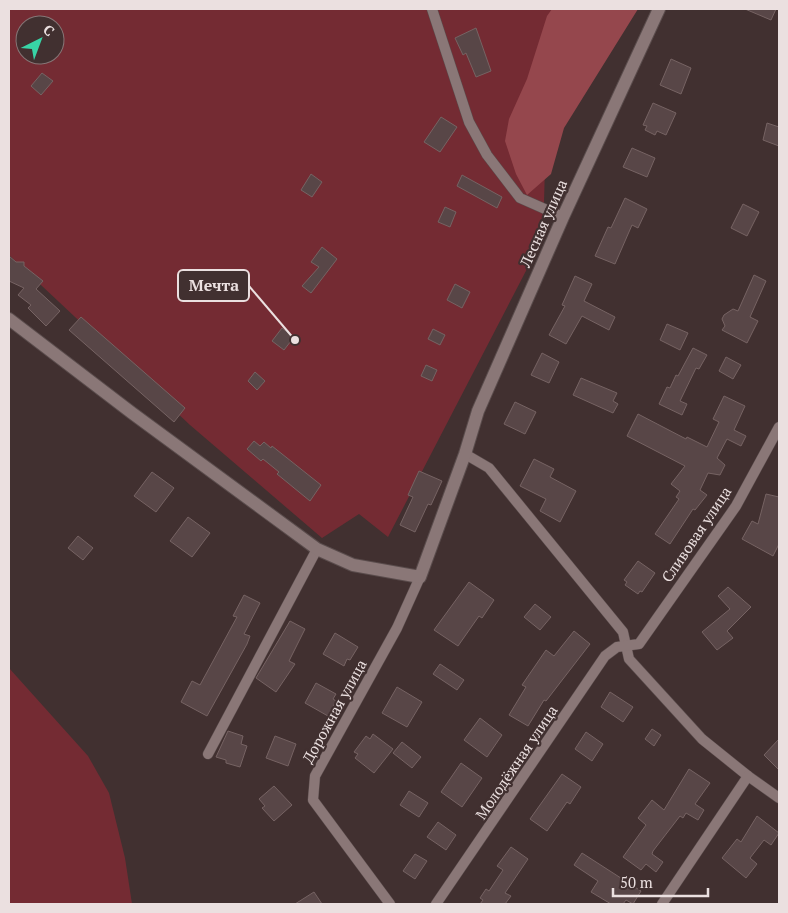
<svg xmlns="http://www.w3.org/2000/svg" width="788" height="913" viewBox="0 0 788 913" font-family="'PT Serif',serif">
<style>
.green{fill:#742b33;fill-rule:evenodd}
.forest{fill:#95474d}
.building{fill:#584647;stroke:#766363}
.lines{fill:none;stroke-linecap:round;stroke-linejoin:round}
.minor-casing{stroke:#5a4c4c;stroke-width:11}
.tertiary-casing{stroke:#5a4c4c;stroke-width:14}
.minor{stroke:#8a7777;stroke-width:10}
.tertiary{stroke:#8a7777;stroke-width:12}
.labels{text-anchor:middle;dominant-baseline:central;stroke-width:4.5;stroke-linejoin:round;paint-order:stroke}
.street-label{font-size:15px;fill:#ebe0e0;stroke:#413030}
.leader{fill:none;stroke:#ebe0e0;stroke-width:2}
.callout-dot{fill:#ebe0e0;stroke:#413030;stroke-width:2}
.callout{fill:#413030;stroke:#ebe0e0;stroke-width:2}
.callout-label{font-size:16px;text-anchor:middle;font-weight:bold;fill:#ebe0e0}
</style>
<rect width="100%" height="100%" fill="#413030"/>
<g class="green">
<path d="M9 9H582L546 131 543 238 388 537 359 514 322 538 190 425 9 255ZM25 25H55V55H25Z"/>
<path d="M9 668 88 756 109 793 125 858 132 904H9Z"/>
</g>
<path class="forest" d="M552 9H638L564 128 551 174 527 195 516 174 505 141 509 119 527 79 547 16Z"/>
<g class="building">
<path d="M745 9H776L771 20Z"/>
<path d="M476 28 491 71 476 77 466 53 463 55 455 38Z"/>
<path d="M671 59 691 68 681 94 660 85Z"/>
<path d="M42 73 53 81 41 95 31 86Z"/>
<path d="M653 103 676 113 666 135 657 131 655 135 645 130 647 126 643 125Z"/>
<path d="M441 117 457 127 440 152 424 142Z"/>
<path d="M767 123 779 127V146L763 140Z"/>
<path d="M632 148 655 158 647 177 623 167Z"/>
<path d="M311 174 322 182 312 197 301 190Z"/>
<path d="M462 175 502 197 497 208 457 186Z"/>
<path d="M625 198 647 209 638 228 632 225 615 264 595 256 608 227 611 228Z"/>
<path d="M743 204 759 212 747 236 731 228Z"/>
<path d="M445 207 456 212 450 227 438 222Z"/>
<path d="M322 247 337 259 311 293 302 286 319 267 311 262Z"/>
<path d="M9 256 16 262H24V266L43 281 36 289 60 311 46 326 28 308 31 305 18 295 24 288 9 281Z"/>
<path d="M754 275 766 281 750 317 758 321 747 343 722 330 725 326 722 319 724 315 733 309 738 311Z"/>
<path d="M575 276 592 284 584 301 615 317 609 330 582 316 566 344 549 335 565 306 562 305Z"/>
<path d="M455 284 470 292 462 308 447 300Z"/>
<path d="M81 317 185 408 174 422 69 330Z"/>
<path d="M667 324 688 333 680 350 660 340Z"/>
<path d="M282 328 294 337 284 350 272 341Z"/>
<path d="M433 329 445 335 440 345 428 339Z"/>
<path d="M693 348 707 355 699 369 696 368 680 401 687 404 682 415 659 404 667 387 670 388 676 375 678 376Z"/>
<path d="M542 353 559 362 549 383 531 375Z"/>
<path d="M726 357 741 365 733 379 719 371Z"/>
<path d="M426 365 437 370 432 381 421 376Z"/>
<path d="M255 372 265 381 257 390 248 381Z"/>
<path d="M581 378 617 393 613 401 618 404 613 413 573 395Z"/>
<path d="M724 396 745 406 734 430 746 436 741 446 727 439 717 458 725 465 720 475 708 473 700 490 707 495 695 510 693 509 670 544 655 534 679 499 676 497 680 491 671 484 685 466 627 436 638 414 686 439 687 437 707 447 719 422 713 419Z"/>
<path d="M515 402 536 412 525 434 504 424Z"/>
<path d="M254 441 260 446 264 442 271 448 272 446 321 485 310 501 277 474 279 472 263 459 261 461 247 449Z"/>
<path d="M534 459 554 469 550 477 576 491 560 522 540 511 546 499 520 486Z"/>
<path d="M419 471 442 481 431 505 428 504 415 532 400 525 413 497 408 495Z"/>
<path d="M152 472 174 488 156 512 134 496Z"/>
<path d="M766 494 779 497V544L773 556 742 539 752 521 758 524Z"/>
<path d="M188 517 210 533 192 557 170 541Z"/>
<path d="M78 536 93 548 83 560 68 548Z"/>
<path d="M638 561 655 573 642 592 640 591 638 594 625 585 627 582 624 580Z"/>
<path d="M469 582 494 600 482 618 479 616 458 646 434 630Z"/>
<path d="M728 587 751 607 727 631 733 638 717 650 702 632 730 609 718 596Z"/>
<path d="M244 595 260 603 244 634 250 636 247 644 207 716 181 702 192 681 200 685 237 617 233 616Z"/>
<path d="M535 604 551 617 540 630 524 617Z"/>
<path d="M290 621 305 629 289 661 295 664 276 692 256 678Z"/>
<path d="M574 631 590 644 546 701 544 700 528 726 509 715 526 687 522 685 546 650 554 656Z"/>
<path d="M335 633 358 647 350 660 347 659 344 666 323 654Z"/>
<path d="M440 664 464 680 457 690 433 674Z"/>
<path d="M316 683 336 694 333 699 336 701 328 716 305 703Z"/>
<path d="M397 687 422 702 407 727 382 713Z"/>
<path d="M610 692 633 707 623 722 601 707Z"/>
<path d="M480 718 502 735 487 757 464 740Z"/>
<path d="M652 729 661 735 654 746 645 739Z"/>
<path d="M228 731 243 736 241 744 247 746 240 767 226 763V760L216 757Z"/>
<path d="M586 732 603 744 592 761 575 749Z"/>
<path d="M373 734 393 749 374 773 355 758 358 754 354 752 366 736 370 739Z"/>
<path d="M275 736 296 744 288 766 266 758Z"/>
<path d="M779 739V770L764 755Z"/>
<path d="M402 742 421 757 412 768 393 753Z"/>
<path d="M461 763 482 778 462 807 441 792Z"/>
<path d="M689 769 710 783 695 804 704 810 698 820 686 813 683 818 680 816 653 851 652 854 663 862 656 872 646 864 641 870 623 857 646 825 638 818 652 800 664 810Z"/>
<path d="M562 774 581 787 570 804 567 802 547 831 530 819Z"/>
<path d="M274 786 292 805 274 821 262 808 265 806 259 799Z"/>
<path d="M409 791 428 803 419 817 400 805Z"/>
<path d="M757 816 779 833 771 845 764 840 750 858 757 864 746 878 722 858 737 839 741 842Z"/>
<path d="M438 822 456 835 446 850 427 837Z"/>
<path d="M511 847 528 859 505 893 511 896 505 904H480L483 900 480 898 486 889 489 891 503 870 497 866Z"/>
<path d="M582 853 641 891 633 904 626 900 623 904H611L591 892 598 881 574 865Z"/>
<path d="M415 854 427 861 415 879 403 871Z"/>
<path d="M314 892 322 904H295Z"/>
</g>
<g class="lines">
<g class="minor-casing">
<g id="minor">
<path d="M432 9 469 122 487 155 520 198 563 217"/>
<path d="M465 454 489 468 623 632 629 659 702 739 748 776 779 798"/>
<path d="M208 754 317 549"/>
<path d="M390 904 313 800 315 776 397 628 420 577"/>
<path d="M436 904 605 656 617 647 639 644 736 506 779 427"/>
<path d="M662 904 748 776"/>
</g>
</g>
<g class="tertiary-casing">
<path id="tertiary" d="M9 319 132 413 317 549 353 565 420 577 465 454 478 411 563 217 659 9"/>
</g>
<use href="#minor" class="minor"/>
<use href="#tertiary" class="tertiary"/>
</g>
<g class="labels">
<g class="street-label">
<text transform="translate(543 223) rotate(-66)">Лесная улица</text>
<text transform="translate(696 534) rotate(-56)">Сливовая улица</text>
<text transform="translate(334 711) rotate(-61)">Дорожная улица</text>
<text transform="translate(516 762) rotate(-56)">Молодёжная улица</text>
</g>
</g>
<path class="leader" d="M295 340L249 286"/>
<circle class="callout-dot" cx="295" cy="340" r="5"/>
<rect class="callout" x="178" y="270" width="71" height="31" rx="5"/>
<g class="callout-label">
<text x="214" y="291">Мечта</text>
</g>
<rect width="788" height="913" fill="none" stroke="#ebe0e0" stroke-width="20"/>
<g transform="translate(40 40) rotate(42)"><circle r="24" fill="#413030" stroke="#857676"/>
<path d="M0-4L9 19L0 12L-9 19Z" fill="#38d4a6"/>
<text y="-8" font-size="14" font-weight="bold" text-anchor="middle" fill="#ebe0e0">С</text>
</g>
<path d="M613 888v8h95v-8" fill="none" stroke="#ebe0e0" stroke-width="2.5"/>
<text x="620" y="888" font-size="15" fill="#ebe0e0" stroke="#413030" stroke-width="4" paint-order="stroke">50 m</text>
</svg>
